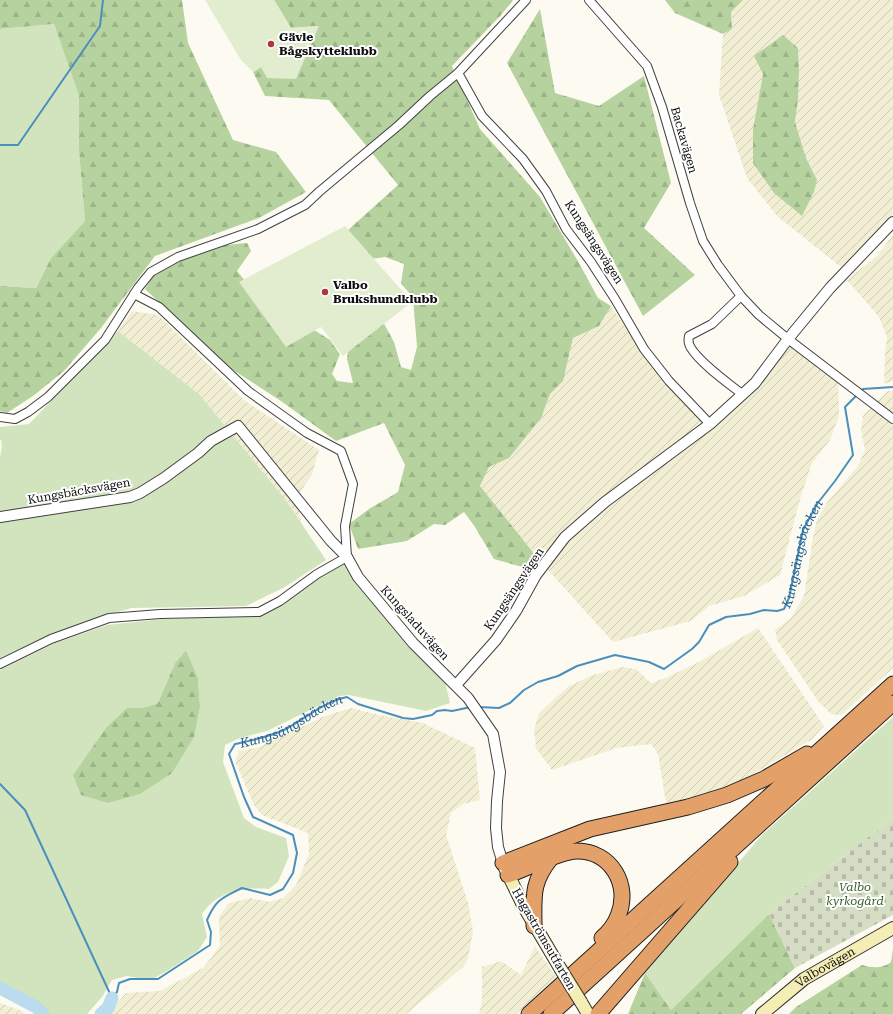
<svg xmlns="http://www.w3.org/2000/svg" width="893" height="1014" viewBox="0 0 893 1014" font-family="'Roboto Serif',serif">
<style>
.farmland{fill:url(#farmland-furrows);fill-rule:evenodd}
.green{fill:#d2e4be;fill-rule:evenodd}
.forest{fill:url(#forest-firs)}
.cemetery{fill:url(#cemetery-stones)}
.pitch{fill:#e2eccf}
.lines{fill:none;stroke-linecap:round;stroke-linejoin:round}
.stream{stroke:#4b8fbd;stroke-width:2}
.river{stroke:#bbdbef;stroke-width:13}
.minor-casing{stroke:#414141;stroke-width:10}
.tertiary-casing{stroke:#414141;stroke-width:12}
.secondary-casing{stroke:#303030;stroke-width:14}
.motorway-casing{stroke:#1f1f1f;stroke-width:17}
.minor{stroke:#fff;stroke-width:8}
.tertiary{stroke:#fff;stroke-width:10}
.secondary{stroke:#f5eeb4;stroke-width:12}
.motorway{stroke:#e3a169;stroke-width:15}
.secondary-bridge-casing{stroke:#303030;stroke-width:14;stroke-linecap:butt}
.secondary-bridge{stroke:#f5eeb4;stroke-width:12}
.poi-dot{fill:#ae363c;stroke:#fff;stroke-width:1.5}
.labels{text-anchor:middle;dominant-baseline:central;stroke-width:4;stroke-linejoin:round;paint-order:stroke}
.poi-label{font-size:12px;font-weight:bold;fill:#0e0e0e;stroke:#fff;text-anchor:start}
.street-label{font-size:12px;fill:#0e0e0e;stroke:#fff}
.park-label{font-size:12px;font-style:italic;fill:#315e26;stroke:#fff}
.water-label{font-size:13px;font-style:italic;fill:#266291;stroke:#fff}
</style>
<defs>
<pattern id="farmland-furrows" width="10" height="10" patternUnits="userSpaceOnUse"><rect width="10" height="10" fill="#f1eed3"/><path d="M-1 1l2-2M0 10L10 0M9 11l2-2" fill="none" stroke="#cdcbb4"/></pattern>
<pattern id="forest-firs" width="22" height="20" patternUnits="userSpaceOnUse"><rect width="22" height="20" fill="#b6d39f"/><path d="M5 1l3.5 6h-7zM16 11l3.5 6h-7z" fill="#9bb488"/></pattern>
<pattern id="cemetery-stones" width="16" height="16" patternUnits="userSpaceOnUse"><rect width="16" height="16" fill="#d5ddc4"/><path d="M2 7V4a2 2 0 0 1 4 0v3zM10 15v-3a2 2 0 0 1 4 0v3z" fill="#b6bca7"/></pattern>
</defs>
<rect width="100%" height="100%" fill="#fdfbf1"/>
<g class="farmland">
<path d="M743 0H893V214L890 220 867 246 842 268 777 216 747 178 719 95 723 34 732 29 731 12ZM798 48 799 73 798 99 795 122 806 158 817 180 753 129 763 74Z"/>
<path d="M893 235V381L884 384 885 352 887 338 879 317 847 280 877 256Z"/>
<path d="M611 306 640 349 711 424 788 340 838 374 839 416 830 440 812 463 801 496 780 575 744 596 709 606 691 621 613 642 540 561 480 486 489 467 509 458 541 418 550 394 563 381 573 338 599 326Z"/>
<path d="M132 311 158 315 245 401 319 450 312 475 297 496 301 523 285 499 199 394 118 331Z"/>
<path d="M888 391H893V668L841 715 831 714 818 701 777 640 775 630 791 618 804 596 813 537 817 520 826 504 858 466 865 450 861 430 863 415Z"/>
<path d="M758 628 824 726 811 740 722 792 666 803 658 754 651 744 616 748 552 770 536 748 534 730 539 713 569 686 593 675 623 667 636 669 651 683 665 678 699 662Z"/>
<path d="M351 708 379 715 423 723 475 748 480 800 463 804 451 813 446 835 468 903 473 931 468 959 463 967 406 1014H108L126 993 160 991 203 968 212 957 220 945 219 917 229 903 251 898 270 902 283 898 296 885 309 854 308 833 262 815 254 805 235 761 239 751 259 747 325 716Z"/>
<path d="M535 946 556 977 516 1014H479L482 1001V967L501 961 521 975Z"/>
<path d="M0 1003 22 1011 25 1014H0Z"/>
</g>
<g class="green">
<path d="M54 24 79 96V151L85 221 51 258 36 288 0 286V29Z"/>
<path d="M118 331 199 394 285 499 326 560 285 587 246 606 131 608 106 616 0 661V457L2 446 1 440H0V427L29 424Z"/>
<path d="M347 562 444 677 450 703 426 711 349 695 339 696 267 731 240 738 225 745 223 762 244 818 256 827 286 838 289 856 278 882 269 889C249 888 235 888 217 899 211 902 206 909 202 914L207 937 198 951 167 971 150 980 127 976 112 980 102 997 87 1014H49L40 1008 0 986V670L55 643 107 625 162 619 254 616ZM186 650 198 678 200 706 73 775 86 757 127 708H143L158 703 175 663Z"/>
<path d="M893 717V818L769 914 671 1010 645 973 761 836Z"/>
</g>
<g class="forest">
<path d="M0 0H182L188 43 233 140 276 152 306 192 259 218 155 256 101 328 64 371 33 396 7 413 0 411V286L36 288 51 258 85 221 79 151V96L54 24 0 29Z"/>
<path d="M274 0H513L502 14 452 66 480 129 540 197 579 263 598 298 611 306 599 326 573 338 563 381 550 394 541 418 509 458 489 467 480 486 540 561 529 569 494 559 475 527 464 512 445 525 434 524 407 541 358 549 349 524 369 509 398 492 405 465 384 423 336 441 281 401 230 368 145 289 154 275 178 262 226 245 247 243 251 251 237 271 254 292 330 340 340 354 332 374 337 381 353 383 347 359 350 335 382 320 394 342 401 367 411 370 417 347 413 298 401 283 404 264 385 257 371 259 348 230 398 185 329 100 265 96 253 72 261 67 318 26 291 28Z"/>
<path d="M665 0H743L731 12 732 29 723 34 675 13Z"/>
<path d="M540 9 555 93 599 106 644 76 671 183 644 228 695 275 643 316 507 63Z"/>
<path d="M783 35 798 48 799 73 798 99 795 122 806 158 817 180 814 192 802 216 774 193 753 163V129L763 74 754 56Z"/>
<path d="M186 650 198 678 200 706 194 737 172 773 140 794 108 803 81 795 73 775 106 728 127 708H143L158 703 175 663Z"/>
<path d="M769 914 795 968 741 1014H628L645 973 671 1010Z"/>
<path d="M893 948V1014H789L796 1007 862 965C873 968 882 969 891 962Z"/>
</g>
<path class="cemetery" d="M893 818V915L795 968 769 914Z"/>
<g class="pitch">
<path d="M205 0H274L291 28 319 26 296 79 267 78 261 67 253 72 241 60Z"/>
<path d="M345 226 412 302 343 356 321 327 286 347 239 282Z"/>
</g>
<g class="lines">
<g class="stream">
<path d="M0 145H18L100 26 103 0"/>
<path d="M861 391 863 389 893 387"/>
<path id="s1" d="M479 707 499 708 510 703 524 690 538 682 558 676 577 666 615 655 649 662 664 669 692 649 699 642 709 625 726 617 750 614 764 610 777 611 784 609 789 598 803 530 817 504 835 481 853 455 845 407 858 394"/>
<path id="s2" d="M0 784 25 810 112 998 117 992 119 983 130 979H158L210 945 211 932 207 920C216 899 222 898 242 888L270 895 283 889 293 873 297 853 293 835 253 817 244 797 229 754 235 744C253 740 270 737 286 729 306 718 325 701 347 697L358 704 403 718 413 719 432 715 437 711 445 710 452 711 471 707"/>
</g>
<g class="river">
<path d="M0 988 36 1007 43 1014"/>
<path d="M101 1014 108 1008 112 998"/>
</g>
<g class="minor-casing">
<g id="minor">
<path d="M589 0 647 66 662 107 690 203 703 241 718 265 741 296 759 315 788 339 893 419"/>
<path d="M458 73 482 116 523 159 546 191 566 229 591 262 615 299 644 349 669 381 710 424"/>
<path d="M741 296 712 324 689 336C688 340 689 345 691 348 700 363 728 383 742 394"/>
<path d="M0 417 15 419 28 412 48 397 105 340 138 288 151 272 178 257 258 229 305 205 320 191 399 125 430 96 458 73 526 0"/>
<path d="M0 664 51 639 109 618 160 614 259 612 280 601 317 574 347 557 345 526 353 484 341 451 307 433 248 391 159 307 134 294"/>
</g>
</g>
<g class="tertiary-casing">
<g id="tertiary">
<path d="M0 517 130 497 140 493 164 478 198 453 211 441 238 426 331 541 347 557 358 577 413 643 468 698 493 734 500 772 497 801 496 828 498 847 503 863"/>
<path d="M456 685 496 640 516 611 536 575 565 537 605 502 710 424 755 383 788 339 830 288 893 222"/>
</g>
</g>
<g class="secondary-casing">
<g id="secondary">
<path d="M505 868 524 907 560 968"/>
<path d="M581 1002 588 1014"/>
<path id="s3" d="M762 1014 804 979 893 928"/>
</g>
</g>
<g class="motorway-casing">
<g id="motorway">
<path d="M503 863 590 829 688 807 727 795 764 779 807 754"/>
<path d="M508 875C526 869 560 851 577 851 611 851 631 885 618 916 615 924 609 932 602 938"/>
<path d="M534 926C534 896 531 883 551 858"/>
<path d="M529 1014 893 684"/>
<path d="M551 1014 893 703"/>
<path d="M598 1014 730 862"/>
</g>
</g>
<use href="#minor" class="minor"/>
<use href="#tertiary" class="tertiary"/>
<use href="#secondary" class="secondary"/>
<use href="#motorway" class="motorway"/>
<g class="secondary-bridge-casing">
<path id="secondary-bridge" d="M560 968 581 1002"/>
</g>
<use href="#secondary-bridge" class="secondary-bridge"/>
</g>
<g class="poi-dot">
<circle cx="271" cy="44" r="4"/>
<circle cx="325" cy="292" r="4"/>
</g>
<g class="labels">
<g class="poi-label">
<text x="279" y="37">Gävle<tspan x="279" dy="14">Bågskytteklubb</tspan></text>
<text x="333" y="285">Valbo<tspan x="333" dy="14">Brukshundklubb</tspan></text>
</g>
<g class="street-label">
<text transform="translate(684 140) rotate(74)">Backavägen</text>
<text transform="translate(594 242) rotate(57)">Kungsängsvägen</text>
<text transform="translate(79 491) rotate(-10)">Kungsbäcksvägen</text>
<text transform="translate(514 589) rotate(-56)">Kungsängsvägen</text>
<text transform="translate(415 623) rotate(48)">Kungsladuvägen</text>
<text transform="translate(544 939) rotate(60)">Hagaströmsutfarten</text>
<text stroke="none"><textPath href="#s3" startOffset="79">Valbovägen</textPath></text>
</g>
<g class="park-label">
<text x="855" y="887">Valbo<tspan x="855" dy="14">kyrkogård</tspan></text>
</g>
<g class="water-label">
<text stroke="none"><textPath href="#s1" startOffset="401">Kungsängsbäcken</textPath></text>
<text stroke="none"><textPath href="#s2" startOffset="722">Kungsängsbäcken</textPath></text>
</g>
</g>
</svg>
